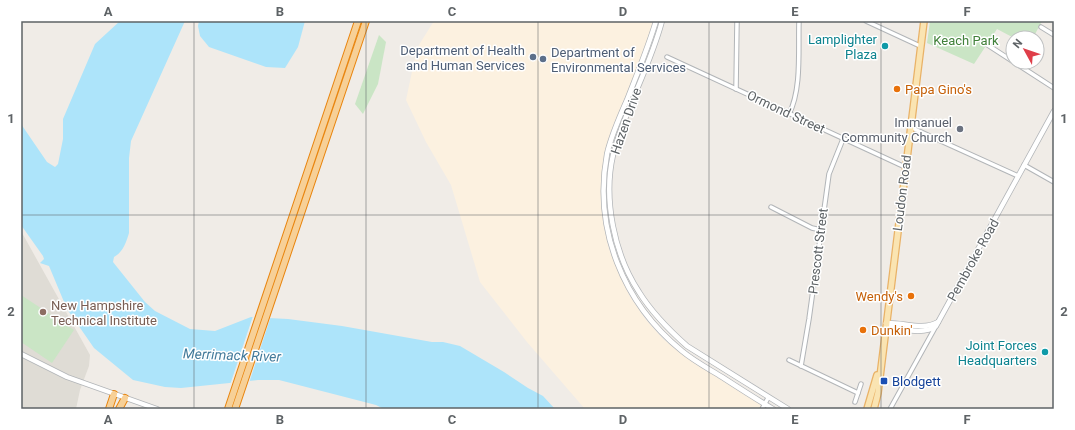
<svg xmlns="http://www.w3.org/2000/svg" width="1075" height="430" viewBox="0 0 1075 430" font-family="Roboto,sans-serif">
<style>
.commercial{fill:#fcf1e0}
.education{fill:#dfdcd5}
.green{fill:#cae5c5}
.water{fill:#ade4fa}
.pier{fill:#f0ece7}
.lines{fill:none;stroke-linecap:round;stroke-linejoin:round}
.minor-casing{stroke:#b2b5b8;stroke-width:5.5}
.tertiary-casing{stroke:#b2b5b8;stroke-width:6}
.primary-casing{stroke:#e9b267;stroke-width:8}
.motorway-casing{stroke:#e8840e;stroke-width:8}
.minor{stroke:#fff;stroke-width:3.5}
.tertiary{stroke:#fff;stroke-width:4.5}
.primary{stroke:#fae4b2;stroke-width:5.5}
.motorway{stroke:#f7d097;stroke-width:6}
.grid{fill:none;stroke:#5e6366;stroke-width:1;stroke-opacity:0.55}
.culture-dot{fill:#0f9aa8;stroke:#fff;stroke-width:1.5}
.service-dot{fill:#5c6f8a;stroke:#fff;stroke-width:1.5}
.food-dot{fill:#e8710a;stroke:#fff;stroke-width:1.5}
.worship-dot{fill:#6b7280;stroke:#fff;stroke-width:1.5}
.education-dot{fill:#8d6e63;stroke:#fff;stroke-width:1.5}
.transit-dot{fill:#1a4fb4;stroke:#fff;stroke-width:1.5}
.labels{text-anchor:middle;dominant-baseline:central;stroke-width:3;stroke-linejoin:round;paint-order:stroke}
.culture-label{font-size:13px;fill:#0d838f;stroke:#fff;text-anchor:end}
.park-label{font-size:13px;fill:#41813a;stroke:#fff}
.service-label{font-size:13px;fill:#4e5e75;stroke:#fff;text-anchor:end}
.food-label{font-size:13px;fill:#c56008;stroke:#fff;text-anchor:start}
.street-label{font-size:13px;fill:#5e6366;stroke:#fff}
.worship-label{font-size:13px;fill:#5b616d;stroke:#fff;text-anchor:end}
.education-label{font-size:13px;fill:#785e54;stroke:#fff;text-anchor:start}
.transit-label{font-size:13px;fill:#164399;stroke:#fff;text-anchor:start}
.water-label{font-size:14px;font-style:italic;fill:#437b9b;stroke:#fff}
.neatline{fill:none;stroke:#5e6366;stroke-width:1.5}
.grid-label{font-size:13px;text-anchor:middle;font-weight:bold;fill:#5e6366}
</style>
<rect width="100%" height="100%" fill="#f0ece7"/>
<path class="commercial" d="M434 21H654L644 53 607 144 601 196 604 227 609 249 629 295 646 320 663 339 691 361 768 409H585L527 342 480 282 451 185 426 142 406 100 417 48Z"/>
<path class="education" d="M21 231 90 355 89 366 80 390 76 409H21Z"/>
<g class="green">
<path d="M930 21H1042L1033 38H1014L997 29 974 64 927 43Z"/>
<path d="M379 35 386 42 378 84 363 114 355 104Z"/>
<path d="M21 295 74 330 52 363 21 342Z"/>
</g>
<g class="water">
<path d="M120 21H185L131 141 129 158V233C126 243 123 252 114 257L113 262 145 302 155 311 190 329 215 331 251 317 288 319 342 326 432 342H443L460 346 504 372 528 388 543 396 555 409H384L376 405 279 380H258L181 388 165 387 133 380 94 348 67 309 49 266 40 263 44 259 43 256 21 225V124L47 162 55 167 58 164 63 139V119L95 44Z"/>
<path d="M199 21H305L298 47 285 68 266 67 209 47 200 36 198 26Z"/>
</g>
<path class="pier" d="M253 316H271L249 383 230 385Z"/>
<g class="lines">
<g class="minor-casing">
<g id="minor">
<path d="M866 21 920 46"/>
<path d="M1041 27 1054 35"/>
<path d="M983 42 1054 88"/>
<path d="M667 57 905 167"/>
<path d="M736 89 737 21"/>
<path d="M789 114C802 89 798 49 799 21"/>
<path d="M910 127 1018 176"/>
<path d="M1024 165 1054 182"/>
<path d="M771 207 812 228 821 230"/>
<path d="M789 360 858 393"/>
<path d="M801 366 809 319 829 174 843 139"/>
<path d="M855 402 861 384"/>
<path d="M762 409 768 398"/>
<path d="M890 409 936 326"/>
</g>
</g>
<g class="tertiary-casing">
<g id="tertiary">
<path d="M656 21C648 48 637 74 627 100 619 118 611 136 607 154 593 229 623 303 682 351 694 361 709 369 722 377 739 388 756 399 773 409"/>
<path d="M662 21C650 67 625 109 613 155 603 199 614 254 639 292 652 313 669 330 687 346L788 409"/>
<path d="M886 323C897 330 925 335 936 326L1054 111"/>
<path d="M886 323C903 322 922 331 938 322"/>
<path d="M21 354 67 377 157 409"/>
</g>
</g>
<g class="primary-casing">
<g id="primary">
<path d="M867 409 877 375"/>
<path d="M874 409 878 393 924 21"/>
</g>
</g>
<g class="motorway-casing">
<g id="motorway">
<path d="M109 409 114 394"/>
<path d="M119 409 125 398"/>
<path d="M228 409 358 21"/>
<path d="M235 409 366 21"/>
</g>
</g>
<use href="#minor" class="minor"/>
<use href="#tertiary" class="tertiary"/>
<use href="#primary" class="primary"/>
<use href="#motorway" class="motorway"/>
</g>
<path class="grid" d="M194 21V409M366 21V409M538 21V409M709 21V409M881 21V409M21 215H1054"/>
<g class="culture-dot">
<circle cx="885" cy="46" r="4"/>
<circle cx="1045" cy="352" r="4"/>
</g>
<g class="service-dot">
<circle cx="533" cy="57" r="4"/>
<circle cx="543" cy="59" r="4"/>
</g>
<g class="food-dot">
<circle cx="897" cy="89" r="4"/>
<circle cx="911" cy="296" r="4"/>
<circle cx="863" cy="330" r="4"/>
</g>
<circle class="worship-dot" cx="960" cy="129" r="4"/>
<circle class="education-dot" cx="43" cy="312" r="4"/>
<rect class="transit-dot" x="880" y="377" width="8" height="8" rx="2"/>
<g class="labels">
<g class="culture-label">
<text x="877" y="39">Lamplighter<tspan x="877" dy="15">Plaza</tspan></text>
<text x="1037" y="345">Joint Forces<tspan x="1037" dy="15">Headquarters</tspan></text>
</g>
<g class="park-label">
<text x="966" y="40">Keach Park</text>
</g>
<g class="service-label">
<text x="525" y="50">Department of Health<tspan x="525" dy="15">and Human Services</tspan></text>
<text x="551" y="52" text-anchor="start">Department of<tspan x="551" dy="15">Environmental Services</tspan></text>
</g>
<g class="food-label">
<text x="905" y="89">Papa Gino's</text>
<text x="903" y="296" text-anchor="end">Wendy's</text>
<text x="871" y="330">Dunkin'</text>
</g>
<g class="street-label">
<text transform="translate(786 112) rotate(25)">Ormond Street</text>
<text transform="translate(626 121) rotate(-71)">Hazen Drive</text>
<text transform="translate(902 193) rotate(-83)">Loudon Road</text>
<text transform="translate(818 251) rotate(-83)">Prescott Street</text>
<text transform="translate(973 260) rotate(-61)">Pembroke Road</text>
</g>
<g class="worship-label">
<text x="952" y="122">Immanuel<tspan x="952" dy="15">Community Church</tspan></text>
</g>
<g class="education-label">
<text x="51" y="305">New Hampshire<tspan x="51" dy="15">Technical Institute</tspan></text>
</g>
<g class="transit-label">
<text x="892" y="381">Blodgett</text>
</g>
<g class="water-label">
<text transform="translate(232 355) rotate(2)">Merrimack River</text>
</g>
</g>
<rect width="1075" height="430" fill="none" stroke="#ffffff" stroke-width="44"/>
<g transform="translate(1025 50) rotate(310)"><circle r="19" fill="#ffffff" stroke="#bfc1c2"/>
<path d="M0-3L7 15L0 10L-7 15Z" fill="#df3e49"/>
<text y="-6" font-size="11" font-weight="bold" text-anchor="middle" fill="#5e6366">N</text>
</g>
<rect x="22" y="22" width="1031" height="386" class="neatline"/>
<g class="grid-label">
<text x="108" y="16">A</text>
<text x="280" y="16">B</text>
<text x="452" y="16">C</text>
<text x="623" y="16">D</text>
<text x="795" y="16">E</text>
<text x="967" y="16">F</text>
<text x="11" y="123">1</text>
<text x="1064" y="123">1</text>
<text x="11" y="316">2</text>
<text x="1064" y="316">2</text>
<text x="108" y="424">A</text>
<text x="280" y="424">B</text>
<text x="452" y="424">C</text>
<text x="623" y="424">D</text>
<text x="795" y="424">E</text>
<text x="967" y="424">F</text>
</g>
</svg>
